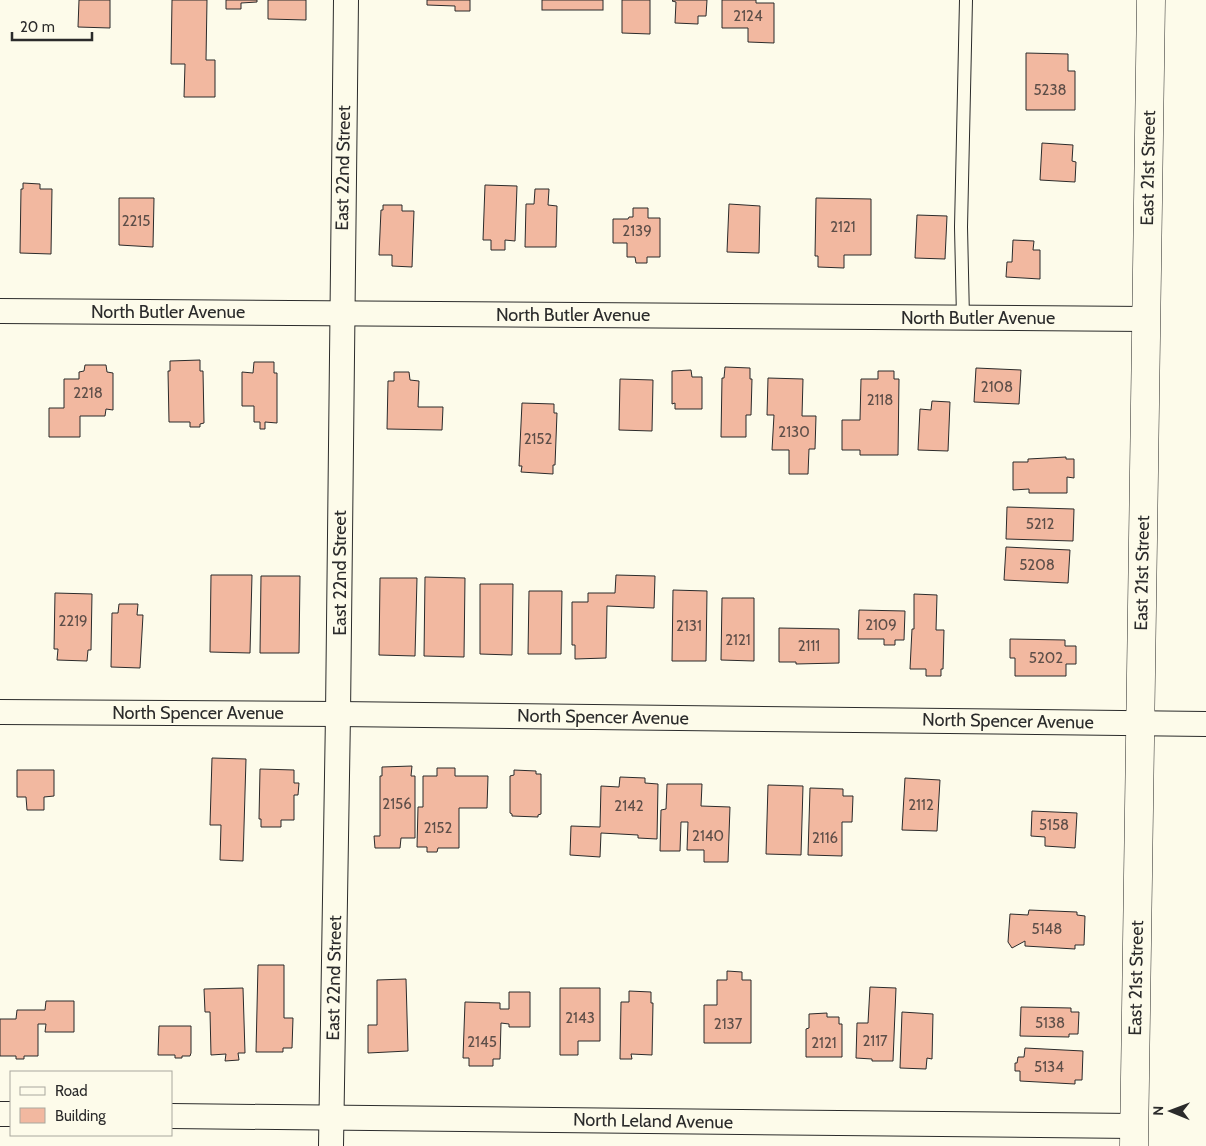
<svg xmlns="http://www.w3.org/2000/svg" width="1206" height="1146" viewBox="0 0 1206 1146" font-family="Cabin,sans-serif">
<style>
.building{fill:#f2b8a0;stroke:#2b2b2b}
.lines{fill:none;stroke-linecap:round;stroke-linejoin:round}
.lane-casing{stroke:#2b2b2b;stroke-width:14}
.street-casing{stroke:#2b2b2b;stroke-width:26}
.secondary-casing{stroke:#2b2b2b;stroke-width:29}
.lane{stroke:#fdfbea;stroke-width:12}
.street{stroke:#fdfbea;stroke-width:24}
.secondary{stroke:#fdfbea;stroke-width:28}
.labels{text-anchor:middle;dominant-baseline:central;stroke-width:4;stroke-linejoin:round;paint-order:stroke}
.number-label{font-size:15px;fill:#5d4e48}
.street-label{font-size:18px;fill:#2b2b2b;stroke:#fdfbea}
</style>
<rect width="100%" height="100%" fill="#fdfbea"/>
<g class="building">
<path d="M79 0H110V28L78 27Z"/>
<path d="M172 0H207L206 60H215V97H184L185 64H171Z"/>
<path d="M226 0H257V2L241 3V9H226Z"/>
<path d="M268 0H306V20L268 19Z"/>
<path d="M427 0H470V11H455V6L427 5Z"/>
<rect x="542" y="0" width="61" height="10"/>
<path d="M622 0H650V34L622 33Z"/>
<path d="M673 0H707L706 16H698V24L675 23 676 2 672 1Z"/>
<path d="M722 0H756V3H774V43L748 42V28H722Z"/>
<path d="M1026 53 1068 54V71H1075V110H1026Z"/>
<path d="M1042 143 1073 145 1072 161 1076 162 1075 182 1040 180Z"/>
<path d="M23 183 40 184V189H52L51 254 20 253 21 189H23Z"/>
<path d="M485 185 517 186 515 241 505 240V250H491V240H483Z"/>
<path d="M535 189H549L548 205 557 206 556 247H525L526 204H534Z"/>
<path d="M119 198H154L153 247 119 245Z"/>
<path d="M816 198 871 199V255H844V268L818 267V256H815Z"/>
<path d="M729 204 760 206 759 253 727 252Z"/>
<path d="M383 205H402V211H414L412 267 392 266V255H379L381 210H383Z"/>
<path d="M633 208H648V218H660V257H647V263H636L635 257H627V243H613V219H628L629 217H633Z"/>
<path d="M917 215 947 216 945 259 915 258Z"/>
<path d="M1013 240 1034 241 1033 250H1040V279L1006 277 1007 262H1012Z"/>
<path d="M200 360V371H203L204 423 200 424V427H190V422H169L168 371H170V361Z"/>
<path d="M254 362H274V373H277V423L265 422V429H260V422H254V406H242V372L253 373Z"/>
<path d="M85 365H106L107 372 113 373V410L106 409 105 416H80V437H49V408H64V379H79V372L84 371Z"/>
<path d="M725 367 750 368V379H752L751 415H746V437H721L722 378H724Z"/>
<path d="M976 368 1021 370 1019 404 974 402Z"/>
<path d="M691 370 692 377H702V409H675V403L672 404V371Z"/>
<path d="M878 371H894V379H899L898 455H860V450H842V420H860L861 379H878Z"/>
<path d="M394 372H409L410 380 419 381 418 407H443L442 430 387 429 388 381H394Z"/>
<path d="M768 378 803 379 802 416H816L815 449H809L808 474H789V450H772L774 415H767Z"/>
<path d="M620 379 653 380 652 431 619 430Z"/>
<path d="M932 401 950 402 948 451 918 450 920 409 931 410Z"/>
<path d="M522 403 554 404V413H557L555 465H553V474L521 472 522 466H519Z"/>
<path d="M1066 457V459H1074V478L1067 477V493H1029V489L1013 490V462H1028V459Z"/>
<path d="M1007 507 1074 509 1073 541 1006 539Z"/>
<path d="M1006 547 1070 550 1068 583 1004 580Z"/>
<path d="M211 575H252L250 653 210 652Z"/>
<path d="M616 575 655 576 654 608 607 606 606 658 575 659V645H572V602H588V593H615Z"/>
<path d="M261 576H300L299 653H260Z"/>
<path d="M425 577 465 578 464 657 424 656Z"/>
<path d="M380 578H417L415 656 379 655Z"/>
<path d="M480 584H513L512 655 480 654Z"/>
<path d="M673 590 707 591 706 661H672Z"/>
<path d="M529 591H562L561 654H528Z"/>
<path d="M55 593 92 594 91 650H88L87 661 57 660 58 649H54Z"/>
<path d="M914 594 937 595 936 630H944L943 669H941V676H926V669H910L912 629H914Z"/>
<path d="M722 598H754V661L721 660Z"/>
<path d="M119 604H138L137 615H143L140 668 111 667 112 613H118Z"/>
<path d="M859 610 905 611 904 640H895V645H884V639H858Z"/>
<path d="M779 628 839 629V663L796 664V662H779Z"/>
<path d="M1010 639 1065 640V646H1076V664H1066V676H1015V658H1010Z"/>
<path d="M212 758 246 759 243 861 220 860 221 825H210Z"/>
<path d="M412 766 411 776H415V838H401L400 848H375L374 836H380V776H382V767Z"/>
<path d="M437 768H455V776H488L487 808H459V848H438L437 852H427V847H417L418 807H423V776H437Z"/>
<path d="M260 769 294 770V783H299L298 795H294V820H281V827H261V819H259Z"/>
<path d="M17 770H54V796L44 797V810H27L26 797H17Z"/>
<path d="M514 770 536 771V774H541V814L538 815V817L512 816V814L510 813V776L514 775Z"/>
<path d="M620 777 645 778V783L658 784 657 839 638 838V835L601 833 600 857 570 855 571 826 600 827 601 786 619 787Z"/>
<path d="M905 778 940 780 937 831 902 830Z"/>
<path d="M667 784H702L701 806 730 807 728 862H704V850H687L688 822H681L680 851H660L661 810 666 809Z"/>
<path d="M768 785 803 786 801 855 766 854Z"/>
<path d="M810 788 843 789V796H853L852 822H842V856L808 855Z"/>
<path d="M1032 811 1077 813 1075 848 1045 846V837L1031 836Z"/>
<path d="M1029 910 1077 912V915L1085 916 1084 945H1075V949L1025 946V941L1012 948 1008 942 1010 914 1028 915Z"/>
<path d="M258 965H284V1018H293L292 1048H283V1052H256Z"/>
<path d="M727 971 742 972V980H751V1043H704V1005H717V980H727Z"/>
<path d="M406 979 408 1051 368 1053V1025H377V980Z"/>
<path d="M870 987 896 988 893 1061H872V1059L856 1058 857 1023H868Z"/>
<path d="M243 988 245 1053H238L239 1060 225 1061 226 1054 211 1055 210 1012H205L204 989Z"/>
<path d="M560 988H600V1041H578V1055H560Z"/>
<path d="M629 991 651 992V1003H653L652 1055 631 1054 632 1059H620L621 1002H629Z"/>
<path d="M509 992H530V1027H509V1024L501 1023 500 1059H493V1066H469V1058H463L465 1002 500 1003V1009H509Z"/>
<path d="M46 1001H74V1032H45L46 1024H38V1056H24V1059H16V1056H0V1019H16L17 1010H45Z"/>
<path d="M1021 1007 1071 1008V1012H1079L1078 1034H1069V1037L1020 1036Z"/>
<path d="M902 1012 933 1014 932 1059 927 1058 926 1069 900 1068Z"/>
<path d="M827 1013V1017H839V1024H842V1057H806V1029L809 1028V1014Z"/>
<path d="M159 1026H191V1053L190 1056H182V1058H175V1055H158Z"/>
<path d="M1025 1048 1083 1051 1082 1080H1075V1084L1020 1081V1071H1015V1063H1017L1018 1057H1024Z"/>
</g>
<g class="lines">
<g class="lane-casing">
<path id="lane" d="M963 318 961 227 966 0"/>
</g>
<g class="street-casing">
<g id="street">
<path d="M0 311 1146 319"/>
<path d="M0 712 338 714 1206 724"/>
<path d="M0 1114H11"/>
<path d="M171 1116 1134 1126"/>
<path d="M331 1146 338 714 346 0"/>
</g>
</g>
<g class="secondary-casing">
<path id="secondary" d="M1134 1146 1151 0"/>
</g>
<use href="#lane" class="lane"/>
<use href="#street" class="street"/>
<use href="#secondary" class="secondary"/>
</g>
<g class="labels">
<g class="number-label">
<text x="748" y="16">2124</text>
<text x="1050" y="90">5238</text>
<text x="136" y="221">2215</text>
<text x="843" y="227">2121</text>
<text x="637" y="231">2139</text>
<text x="997" y="387">2108</text>
<text x="88" y="393">2218</text>
<text x="880" y="400">2118</text>
<text x="794" y="432">2130</text>
<text x="538" y="439">2152</text>
<text x="1040" y="524">5212</text>
<text x="1037" y="565">5208</text>
<text x="73" y="621">2219</text>
<text x="881" y="625">2109</text>
<text x="689" y="626">2131</text>
<text x="738" y="640">2121</text>
<text x="809" y="646">2111</text>
<text x="1046" y="658">5202</text>
<text x="397" y="804">2156</text>
<text x="921" y="805">2112</text>
<text x="629" y="806">2142</text>
<text x="1054" y="825">5158</text>
<text x="438" y="828">2152</text>
<text x="708" y="836">2140</text>
<text x="825" y="838">2116</text>
<text x="1047" y="929">5148</text>
<text x="580" y="1018">2143</text>
<text x="1050" y="1023">5138</text>
<text x="728" y="1024">2137</text>
<text x="875" y="1041">2117</text>
<text x="482" y="1042">2145</text>
<text x="824" y="1043">2121</text>
<text x="1049" y="1067">5134</text>
</g>
<g class="street-label">
<text transform="translate(343 168) rotate(-89)">East 22nd Street</text>
<text transform="translate(1148 168) rotate(-89)">East 21st Street</text>
<text x="168" y="312">North Butler Avenue</text>
<text x="573" y="315">North Butler Avenue</text>
<text x="978" y="318">North Butler Avenue</text>
<text transform="translate(340 573) rotate(-90)">East 22nd Street</text>
<text transform="translate(1142 573) rotate(-89)">East 21st Street</text>
<text x="198" y="713">North Spencer Avenue</text>
<text transform="translate(603 717) rotate(1)">North Spencer Avenue</text>
<text transform="translate(1008 721) rotate(1)">North Spencer Avenue</text>
<text transform="translate(334 978) rotate(-89)">East 22nd Street</text>
<text transform="translate(1136 978) rotate(-89)">East 21st Street</text>
<text transform="translate(653 1121) rotate(1)">North Leland Avenue</text>
</g>
</g>
<rect x="10" y="1071" width="162" height="65" fill="#fdfbea" stroke="#a9a89e"/>
<rect x="20" y="1087" width="25" height="8" fill="#fdfbea" stroke="#a9a89e"/>
<text x="55" y="1096" font-size="15" fill="#2b2b2b">Road</text>
<rect x="20" y="1108" width="25" height="15" fill="#f2b8a0" stroke="#a9a89e"/>
<text x="55" y="1121" font-size="15" fill="#2b2b2b">Building</text>
<g transform="translate(1171 1111) rotate(271)" stroke="#fdfbea" stroke-width="4" paint-order="stroke">
<path d="M0-4L9 19L0 12L-9 19Z" fill="#2b2b2b"/>
<text y="-8" font-size="14" font-weight="bold" text-anchor="middle" fill="#2b2b2b">N</text>
</g>
<path d="M12 32v8h80v-8" fill="none" stroke="#2b2b2b" stroke-width="2.5"/>
<text x="20" y="32" font-size="15" fill="#2b2b2b" stroke="#fdfbea" stroke-width="4" paint-order="stroke">20 m</text>
</svg>
